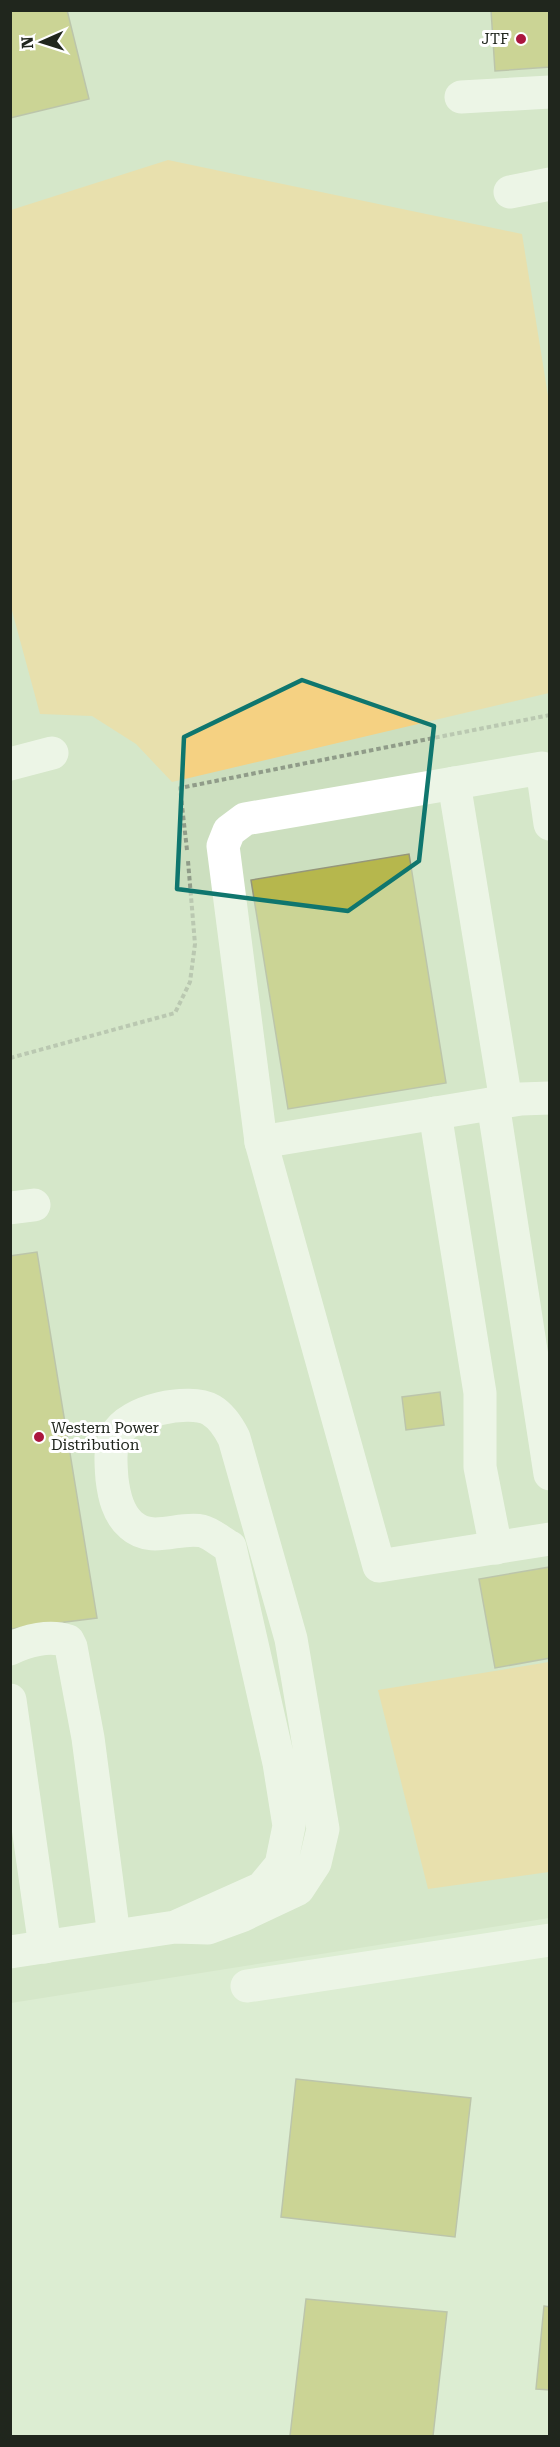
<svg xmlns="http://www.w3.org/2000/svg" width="560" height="2447" viewBox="0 0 560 2447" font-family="'Roboto Serif',serif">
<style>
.built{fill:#ccdfbf}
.green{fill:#f5d182}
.building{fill:#b6b74d;stroke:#95967b;stroke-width:1.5}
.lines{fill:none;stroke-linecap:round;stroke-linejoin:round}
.path{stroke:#909c89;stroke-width:4;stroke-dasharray:4.5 3;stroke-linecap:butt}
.minor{stroke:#fff;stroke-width:33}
.marked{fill:none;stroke:#0f766e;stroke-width:4.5;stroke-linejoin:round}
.poi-dot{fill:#ab163e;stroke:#fff;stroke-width:2}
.labels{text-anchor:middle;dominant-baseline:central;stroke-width:6;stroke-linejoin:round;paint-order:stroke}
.poi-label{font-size:15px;fill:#20261d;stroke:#fff;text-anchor:end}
</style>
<rect width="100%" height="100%" fill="#dcedd2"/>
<path class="built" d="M11 11H549V1918L11 2003Z"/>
<g class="green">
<path d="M168 160 522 234 549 402V693L172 782 136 744 92 716 40 714 11 607V210Z"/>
<path d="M549 1662V1872L428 1889 378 1690Z"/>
</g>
<g class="building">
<path d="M10 10H67L89 99 10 118Z"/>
<path d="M491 10H550V67L495 71Z"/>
<path d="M409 854 446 1083 288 1109 251 880Z"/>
<path d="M37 1252 97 1618 10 1629V1256Z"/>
<path d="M440 1392 444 1425 406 1430 402 1397Z"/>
<path d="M550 1567V1658L495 1668 479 1579Z"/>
<path d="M296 2079 471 2098 455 2237 281 2217Z"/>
<path d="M306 2299 447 2312 433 2436H290Z"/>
<path d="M544 2306 550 2307V2390L536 2389Z"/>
</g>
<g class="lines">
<g class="path">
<path d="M187 850 180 788 550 715"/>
<path d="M10 1058 175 1013 190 982 195 944 188 861"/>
</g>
<g class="minor">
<path d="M461 97 550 92"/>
<path d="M510 192 550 184"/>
<path d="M10 764 52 753"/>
<path d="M454 783 506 1101"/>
<path d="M550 824 542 768 245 819 229 831 223 846 261 1142 379 1566 550 1539"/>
<path d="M493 1103 550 1474"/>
<path d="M435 1113 480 1393V1467L496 1548"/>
<path d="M261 1142 521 1099 550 1098"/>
<path d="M10 1208 34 1205"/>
<path d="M10 1649C27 1640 50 1635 68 1641L71 1647 88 1738 114 1936"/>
<path d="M10 1700 45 1947"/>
<path d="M10 1952 175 1927 208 1928 241 1916 298 1889 315 1863 323 1829 291 1639 234 1438C229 1428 221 1416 211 1410 189 1398 129 1410 116 1435 109 1448 111 1465 112 1479 114 1496 118 1514 131 1525 152 1544 179 1526 202 1531 211 1533 222 1543 230 1547L279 1763 289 1826 281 1865 262 1888 175 1927"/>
<path d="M247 1986 550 1940"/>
</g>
</g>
<path d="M0 0H560V2447H0ZM302 680 434 726 419 861 348 911 177 889 184 737Z" fill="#dcedd2" fill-opacity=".55" fill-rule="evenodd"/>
<path class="marked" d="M302 680 434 726 419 861 348 911 177 889 184 737Z"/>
<g class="poi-dot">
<circle cx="521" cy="39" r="6"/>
<circle cx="39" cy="1437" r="6"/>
</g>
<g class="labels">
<g class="poi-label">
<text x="509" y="39">JTF</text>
<text x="51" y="1428" text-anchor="start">Western Power<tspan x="51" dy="17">Distribution</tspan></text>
</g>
</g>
<rect width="560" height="2447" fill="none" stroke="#20261d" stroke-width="24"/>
<g transform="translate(42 42) rotate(267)" stroke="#ffffff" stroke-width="4.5" paint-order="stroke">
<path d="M0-4.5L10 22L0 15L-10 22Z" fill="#20261d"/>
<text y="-9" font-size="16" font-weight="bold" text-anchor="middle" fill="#20261d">N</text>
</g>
</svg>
